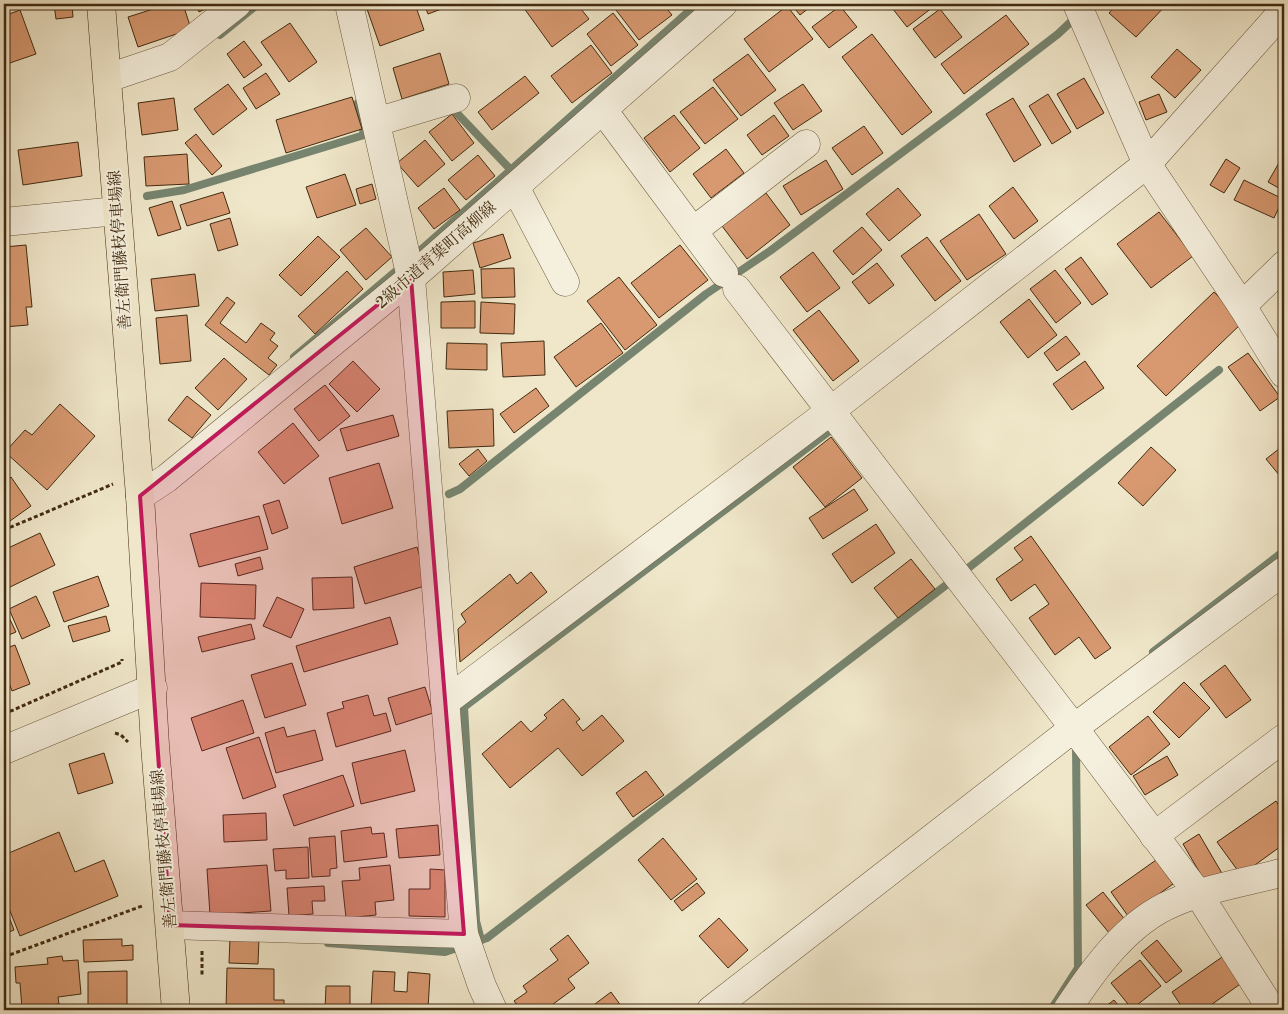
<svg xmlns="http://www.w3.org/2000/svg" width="1288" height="1014" viewBox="0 0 1288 1014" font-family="'Libre Bodoni','Noto Serif JP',serif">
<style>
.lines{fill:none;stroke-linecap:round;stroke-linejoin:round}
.stream{stroke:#778570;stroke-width:8}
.building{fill:#d89971;stroke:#412b10}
.minor-casing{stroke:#6d5a3e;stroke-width:29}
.major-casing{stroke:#412b10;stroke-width:29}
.path{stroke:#412b10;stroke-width:3;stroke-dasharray:4 2.5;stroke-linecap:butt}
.minor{stroke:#f5efdd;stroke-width:28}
.major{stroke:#f0e7ca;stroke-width:28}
.marked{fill:#c2185b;fill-opacity:0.2;stroke:#c2185b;stroke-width:4;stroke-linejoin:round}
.labels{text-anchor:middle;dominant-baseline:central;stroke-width:4;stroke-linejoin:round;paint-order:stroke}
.street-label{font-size:16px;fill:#412b10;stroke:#f5efdd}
</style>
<rect width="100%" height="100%" fill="#f0e7ca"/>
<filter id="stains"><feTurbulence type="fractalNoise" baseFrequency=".004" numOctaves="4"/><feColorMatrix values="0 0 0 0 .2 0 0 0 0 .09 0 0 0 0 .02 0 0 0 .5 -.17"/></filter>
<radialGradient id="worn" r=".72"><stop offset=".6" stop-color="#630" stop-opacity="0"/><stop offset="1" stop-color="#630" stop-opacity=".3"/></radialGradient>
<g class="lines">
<g class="stream">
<path d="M220 35 258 4"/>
<path d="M358 103 364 135"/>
<path d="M449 109 452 108 511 170"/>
<path d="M147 196 184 190 374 132"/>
<path d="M413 257 697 4"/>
<path d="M294 357 402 266"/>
<path d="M449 494 460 489 706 294 770 251 955 113 1058 34 1076 17"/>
<path d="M1153 652 1284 551"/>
<path d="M481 940 476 921 464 707 836 426"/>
<path d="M328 943 445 952 487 938 967 569 1219 370"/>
<path d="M1051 1010 1078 968 1076 745"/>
</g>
</g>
<g class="building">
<path d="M54 4H72L73 17 56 19Z"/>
<path d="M169 4H183L191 29 138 47 128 17Z"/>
<path d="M195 4H215L199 12Z"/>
<path d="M382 4H415L424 30 380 46 367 9Z"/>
<path d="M424 4H455L428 14Z"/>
<path d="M521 4H577L589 19 552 47Z"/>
<path d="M625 4H663L672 15 639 40 616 10Z"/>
<path d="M791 4H814L800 15Z"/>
<path d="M889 4H937L907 27Z"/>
<path d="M990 4H1001L994 9Z"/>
<path d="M1117 4H1167L1136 37 1109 13Z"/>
<path d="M787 6 813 39 769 72 744 39Z"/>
<path d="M840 6 857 27 829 48 812 27Z"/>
<path d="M940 9 962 37 935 58 913 29Z"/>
<path d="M20 10 36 54 4 65V16Z"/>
<path d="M613 13 638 45 611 66 587 34Z"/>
<path d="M1006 15 1029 44 964 94 941 64Z"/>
<path d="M290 23 317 62 289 82 261 42Z"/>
<path d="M872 34 932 112 902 135 842 57Z"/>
<path d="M244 41 262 65 244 78 227 54Z"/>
<path d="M591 45 612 73 572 103 551 76Z"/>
<path d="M1177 49 1201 70 1175 98 1151 77Z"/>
<path d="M440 53 449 84 402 99 393 68Z"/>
<path d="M748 54 776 90 741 116 713 80Z"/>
<path d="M266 73 280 94 256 109 243 88Z"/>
<path d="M525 76 539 93 492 130 478 112Z"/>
<path d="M1084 78 1104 113 1077 129 1057 94Z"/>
<path d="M228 84 247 109 213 135 194 109Z"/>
<path d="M803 84 822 111 793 130 774 103Z"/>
<path d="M713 87 738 119 705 144 680 112Z"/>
<path d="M1048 94 1071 132 1052 144 1029 106Z"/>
<path d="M1159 94 1167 112 1146 120 1139 102Z"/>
<path d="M352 97 362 129 286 153 276 120Z"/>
<path d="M174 98 178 130 142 135 138 103Z"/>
<path d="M1013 98 1041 145 1014 162 986 114Z"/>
<path d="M452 114 474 143 452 161 429 132Z"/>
<path d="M674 115 700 148 670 172 644 138Z"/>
<path d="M774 115 789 136 762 155 747 135Z"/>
<path d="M864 126 883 153 852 175 832 148Z"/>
<path d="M196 134 222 166 212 175 185 143Z"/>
<path d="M425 140 445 164 418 187 397 163Z"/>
<path d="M78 142 82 176 23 185 18 150Z"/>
<path d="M726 149 744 173 711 198 693 174Z"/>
<path d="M187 154 189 184 146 186 144 157Z"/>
<path d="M1284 154V191L1268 182Z"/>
<path d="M478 155 495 176 466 200 448 180Z"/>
<path d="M1226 159 1240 168 1224 193 1210 185Z"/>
<path d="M826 160 843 189 801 215 783 186Z"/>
<path d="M345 174 356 205 317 218 306 187Z"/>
<path d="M1244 180 1283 199 1274 218 1234 200Z"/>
<path d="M372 184 376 199 360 204 356 189Z"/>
<path d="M1013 187 1038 221 1014 239 989 206Z"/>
<path d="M444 188 460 210 434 229 418 208Z"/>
<path d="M898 188 921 215 889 241 866 214Z"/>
<path d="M223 192 230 213 187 226 180 205Z"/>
<path d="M766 193 790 225 747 259 722 226Z"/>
<path d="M172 201 181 229 158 236 149 208Z"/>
<path d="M1159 212 1193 256 1151 288 1117 244Z"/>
<path d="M979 214 1006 254 967 280 940 241Z"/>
<path d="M230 218 238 245 218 251 210 224Z"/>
<path d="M862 227 882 250 853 275 833 251Z"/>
<path d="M366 228 392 257 366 280 340 250Z"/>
<path d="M503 234 511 258 480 268 473 243Z"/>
<path d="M318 236 340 257 301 296 279 275Z"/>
<path d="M927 237 961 281 935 301 901 256Z"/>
<path d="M26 245 32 307H26L28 325 4 327V247Z"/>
<path d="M680 245 708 280 659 318 631 283Z"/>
<path d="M813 252 840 288 807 312 780 277Z"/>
<path d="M1081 257 1108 294 1092 305 1065 269Z"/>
<path d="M877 263 894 285 869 304 852 282Z"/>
<path d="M514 268 515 297 482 298 481 269Z"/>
<path d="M473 270 475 294 444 297 443 272Z"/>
<path d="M1055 270 1081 303 1056 323 1030 289Z"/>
<path d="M347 271 363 289 315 334 298 316Z"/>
<path d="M195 274 199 306 155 311 151 279Z"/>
<path d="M619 277 657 325 625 350 587 301Z"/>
<path d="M1214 292 1243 322 1166 396 1137 366Z"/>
<path d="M227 297 235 303 220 323 246 343 261 323 275 333 270 340 278 346 268 358 277 365 269 375 205 325Z"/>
<path d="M1029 299 1057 335 1028 358 1000 322Z"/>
<path d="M475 301V328H441V302Z"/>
<path d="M481 302 515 304 514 334 480 333Z"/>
<path d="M819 310 859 361 833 381 793 330Z"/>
<path d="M187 315 191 361 160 364 156 318Z"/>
<path d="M601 323 623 353 576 387 554 357Z"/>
<path d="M1066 336 1080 354 1057 371 1044 353Z"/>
<path d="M544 341 545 375 503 377 501 343Z"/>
<path d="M447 343 487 344V370L446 369Z"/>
<path d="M1248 353 1280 397 1260 411 1228 367Z"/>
<path d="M224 358 247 379 218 410 195 388Z"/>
<path d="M353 361 380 389 357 412 329 384Z"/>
<path d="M1085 361 1104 388 1072 410 1053 384Z"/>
<path d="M325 385 350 416 319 441 294 409Z"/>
<path d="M536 388 549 406 514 433 500 414Z"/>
<path d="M187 396 211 415 192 438 168 420Z"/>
<path d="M60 404 95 436 47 490 5 452 25 430 32 435Z"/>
<path d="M493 409 494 446 449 448 447 411Z"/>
<path d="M393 415 399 436 347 451 340 429Z"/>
<path d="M293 423 319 456 284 484 258 452Z"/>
<path d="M831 437 862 478 825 507 793 467Z"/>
<path d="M1284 445V481L1266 459Z"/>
<path d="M1151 447 1176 470 1143 506 1118 483Z"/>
<path d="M478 449 487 461 469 476 459 464Z"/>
<path d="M379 463 393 508 342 524 329 478Z"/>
<path d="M11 477 31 506 10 521 4 513V483Z"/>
<path d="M854 489 868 510 823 539 809 518Z"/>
<path d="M279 500 288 528 272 534 263 505Z"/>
<path d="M259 516 268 549 199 567 190 534Z"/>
<path d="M876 524 895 553 852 583 832 554Z"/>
<path d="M40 533 55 565 4 590V550Z"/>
<path d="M1031 536 1111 648 1095 659 1079 637 1055 655 1029 618 1049 604 1035 584 1011 601 996 579 1023 560 1014 548Z"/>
<path d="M417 547 428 585 365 604 354 567Z"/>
<path d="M260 557 263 569 238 576 235 564Z"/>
<path d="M911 559 935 589 898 618 874 588Z"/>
<path d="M531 572 547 592 460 662 458 629 466 622 461 614 510 574 517 584Z"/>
<path d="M98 576 109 606 64 622 53 592Z"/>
<path d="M352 577 354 608 313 610 312 578Z"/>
<path d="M201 583 256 585 255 619 200 617Z"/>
<path d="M36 596 50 626 22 639 9 609Z"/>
<path d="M277 597 304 609 291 638 263 626Z"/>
<path d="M4 607 16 632 4 637Z"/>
<path d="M106 616 110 631 73 642 68 626Z"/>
<path d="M390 617 398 644 304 672 296 646Z"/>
<path d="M251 624 255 639 202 652 198 637Z"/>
<path d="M15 645 30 684 12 691 4 671V649Z"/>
<path d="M292 663 306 705 265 718 251 675Z"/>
<path d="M1225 665 1251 700 1226 718 1200 684Z"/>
<path d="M1184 682 1210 708 1179 738 1153 712Z"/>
<path d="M425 687 433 713 396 725 388 698Z"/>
<path d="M368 695 374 716 386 713 391 731 336 747 327 713 344 708 342 702Z"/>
<path d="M563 699 580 719 576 722 583 731 602 715 624 741 582 776 558 748 510 788 482 754 521 721 531 732 547 718 544 715Z"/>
<path d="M243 700 254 733 202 751 191 718Z"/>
<path d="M1148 716 1170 744 1131 775 1109 747Z"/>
<path d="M284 727 287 737 315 730 323 760 276 773 265 733Z"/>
<path d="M259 737 276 787 243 799 226 748Z"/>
<path d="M405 750 415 791 361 804 352 763Z"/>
<path d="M104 753 113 783 78 794 69 764Z"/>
<path d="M1167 756 1178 775 1145 795 1133 776Z"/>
<path d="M646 771 664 795 633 817 616 793Z"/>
<path d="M343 775 354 806 294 826 283 795Z"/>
<path d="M1276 801 1284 813V844L1241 875 1217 842Z"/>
<path d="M266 813 267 840 224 842 223 815Z"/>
<path d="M438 825 440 855 399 858 396 829Z"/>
<path d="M371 827 372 834 384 833 387 857 344 862 341 831Z"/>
<path d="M59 832 75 872 104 860 118 896 20 936 4 896V855Z"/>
<path d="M1199 834 1223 875 1207 885 1183 844Z"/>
<path d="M335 836 337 868 330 869V876L312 877 309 838Z"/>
<path d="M663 838 697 879 671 900 638 860Z"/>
<path d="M308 847 309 878 286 879V870L275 871 273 849Z"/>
<path d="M1156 860 1173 884 1128 916 1111 892Z"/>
<path d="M267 865 271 911 210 915 207 869Z"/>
<path d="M390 865 394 900 375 902 376 915 346 918 342 881 360 880 359 868Z"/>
<path d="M430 869 445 870V917L409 916V889H430Z"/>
<path d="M697 883 705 893 682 911 674 901Z"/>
<path d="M324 886 325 901H312L313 914 289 916 287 888Z"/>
<path d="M1103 892 1126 921 1110 934 1086 905Z"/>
<path d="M4 904 14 930 4 934Z"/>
<path d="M719 918 748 950 728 968 699 936Z"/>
<path d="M568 935 589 963 568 979 575 988 545 1010H521L514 1001 527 992 523 986 558 960 550 949Z"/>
<path d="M230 938H259L258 964 229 963Z"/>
<path d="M122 939V946L133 945V960L84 962 83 940Z"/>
<path d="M1157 940 1182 971 1166 983 1141 953Z"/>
<path d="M1225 955 1243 982 1204 1010H1184L1172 992Z"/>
<path d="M62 956 63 961 78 960 81 994 58 997 59 1004 22 1008 20 983H16L15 967 48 964 47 958Z"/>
<path d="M1140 960 1161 986 1132 1009 1111 983Z"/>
<path d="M227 968 274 969V1000H284V1010H226Z"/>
<path d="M127 971V1006H88V972Z"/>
<path d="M373 971 395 972 394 991 407 992 408 972 430 974 428 1009 371 1007Z"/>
<path d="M326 986H350V1010H325Z"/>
<path d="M611 992 624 1010H587Z"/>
<path d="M1114 1000 1122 1010H1101Z"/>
<path d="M784 1005 788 1010H776Z"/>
</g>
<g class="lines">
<g class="minor-casing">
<g id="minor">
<path d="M349 4 411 278 464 934 482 986 493 1010"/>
<path d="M1077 4 1147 164 1242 306 1284 374"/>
<path d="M108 78 170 57 237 4"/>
<path d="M603 110 724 273"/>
<path d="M376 122 456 98"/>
<path d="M515 187 565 282"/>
<path d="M4 222 117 211"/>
<path d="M693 231 806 144"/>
<path d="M737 289 1074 728 1199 895 1272 1010"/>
<path d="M1242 306 1284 265"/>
<path d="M140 496 167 478 411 278 723 4"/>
<path d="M445 702 829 412 1147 164 1284 10"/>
<path d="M4 750 153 688"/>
<path d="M1154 836 1284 738"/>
<path d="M170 925 464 934"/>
<path d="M711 1010 1074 728 1284 571"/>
<path d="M1067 1010C1093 970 1127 922 1173 903 1204 889 1251 881 1284 872"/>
</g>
</g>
<g class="major-casing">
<path id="major" d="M101 4 140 496 155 745 176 1010"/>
</g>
<g class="path">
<path d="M4 530 113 484"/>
<path d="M4 714 122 662V659"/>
<path d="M115 733 121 735 128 742"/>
<path d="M202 951V977"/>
<path d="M4 957 142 906"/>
</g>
<use href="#minor" class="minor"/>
<use href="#major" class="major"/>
</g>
<path class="marked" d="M411 278 464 934 170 925 140 496Z"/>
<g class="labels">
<g class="street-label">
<text transform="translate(120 250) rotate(-94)">善左衛門藤枝停車場線</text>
<text transform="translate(436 255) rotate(-41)">2級市道青葉町高柳線</text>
<text transform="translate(164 849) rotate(-95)">善左衛門藤枝停車場線</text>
</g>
</g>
<rect width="1288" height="1014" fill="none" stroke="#f0e7ca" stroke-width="20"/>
<rect x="5" y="5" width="1278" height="1004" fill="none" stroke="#412b10" stroke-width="2.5"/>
<rect x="10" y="10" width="1268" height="994" fill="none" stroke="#412b10"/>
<rect width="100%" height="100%" filter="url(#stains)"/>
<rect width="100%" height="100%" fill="url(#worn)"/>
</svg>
